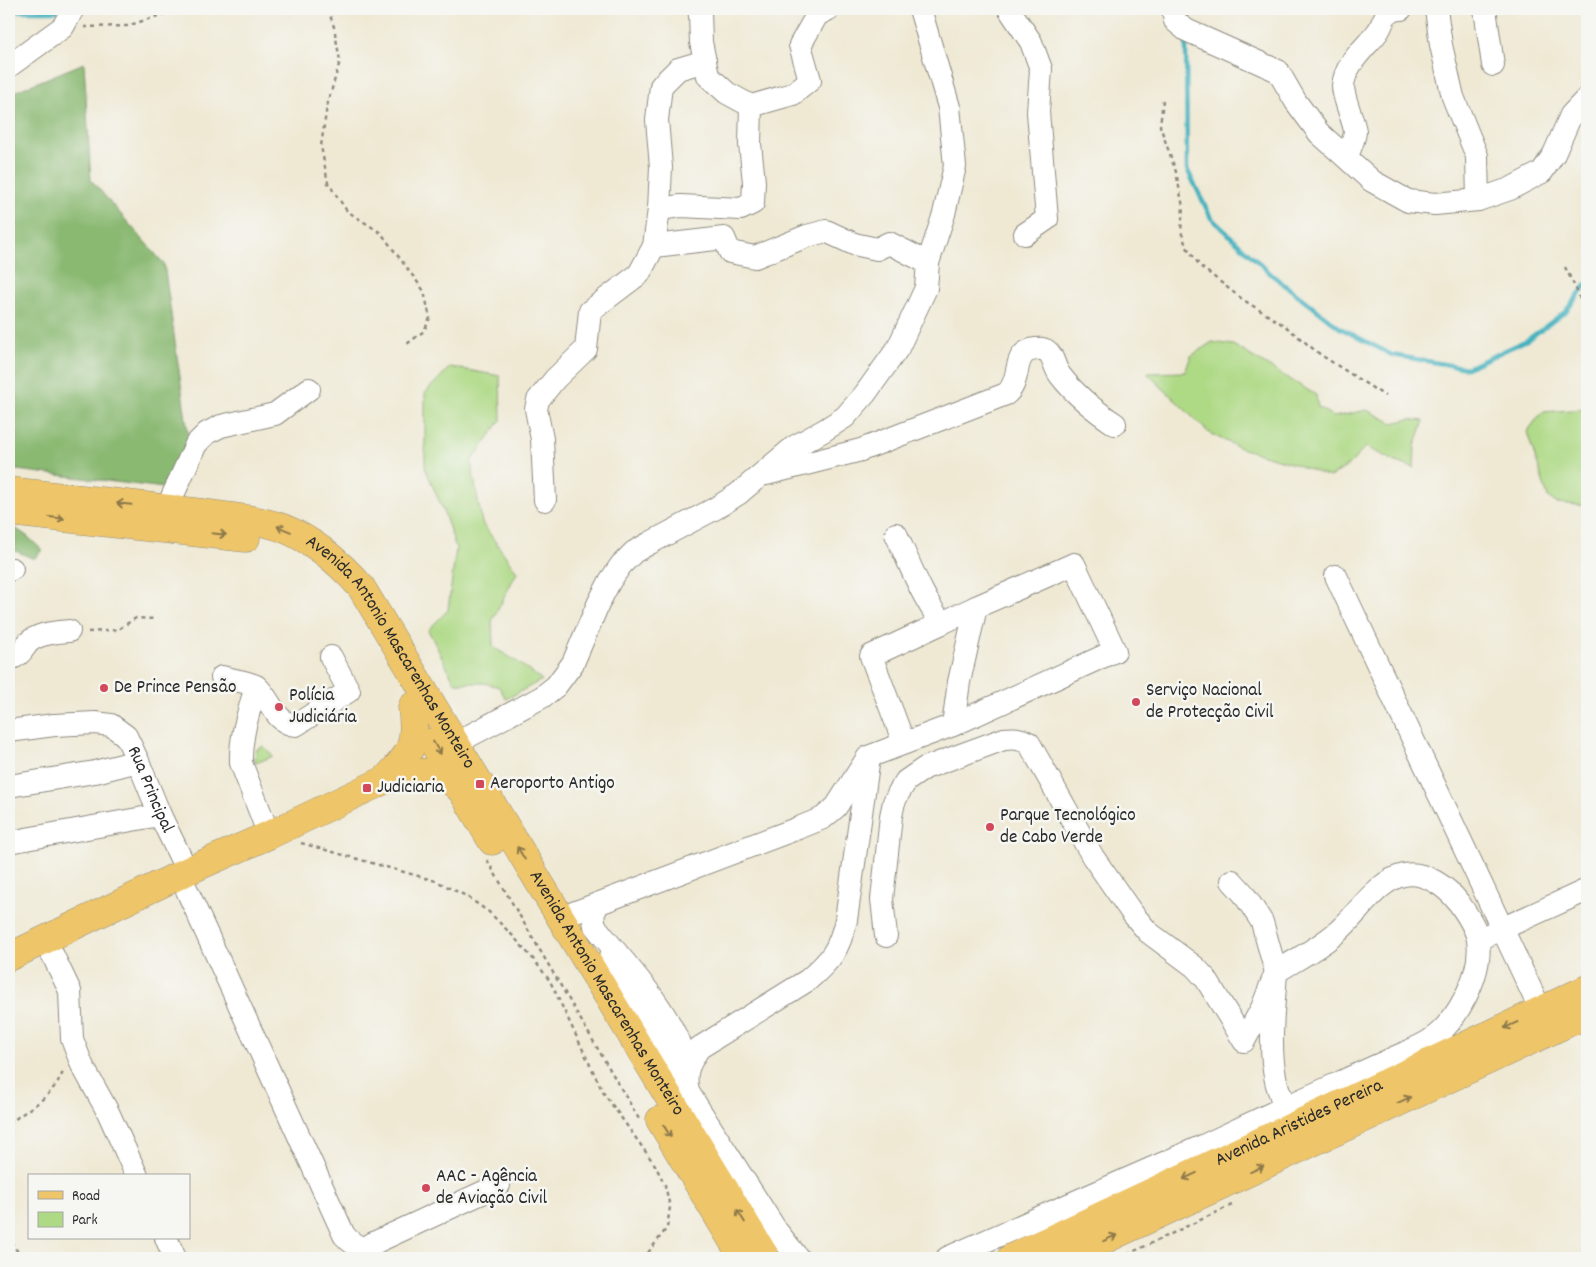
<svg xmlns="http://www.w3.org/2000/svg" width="1596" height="1267" viewBox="0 0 1596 1267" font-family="Dekko,sans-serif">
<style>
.green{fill:#aed985;stroke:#6c8258}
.forest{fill:#8ab972;stroke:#5a724e}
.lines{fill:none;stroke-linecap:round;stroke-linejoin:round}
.stream{stroke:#44b2c0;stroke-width:4.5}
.minor-casing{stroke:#8d8a80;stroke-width:24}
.major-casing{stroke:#8d8a80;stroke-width:29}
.highway-casing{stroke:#8d8a80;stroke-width:29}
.path{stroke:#8d8a80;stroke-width:2.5;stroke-dasharray:4 4;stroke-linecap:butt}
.minor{stroke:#fff;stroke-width:22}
.major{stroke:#eec569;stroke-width:28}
.highway{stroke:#eec569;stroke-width:28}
.oneway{stroke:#8c784a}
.poi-dot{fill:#d1495b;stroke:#f6f6f2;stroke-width:2}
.labels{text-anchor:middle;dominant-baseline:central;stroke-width:5;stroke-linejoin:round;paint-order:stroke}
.street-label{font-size:19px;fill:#2b2b2b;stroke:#f6f6f2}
.poi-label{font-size:19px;fill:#2b2b2b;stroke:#f6f6f2;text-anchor:start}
</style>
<rect width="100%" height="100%" fill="#f6f6f2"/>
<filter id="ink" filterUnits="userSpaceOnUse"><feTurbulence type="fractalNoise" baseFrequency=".02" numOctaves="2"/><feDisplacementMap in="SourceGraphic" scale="10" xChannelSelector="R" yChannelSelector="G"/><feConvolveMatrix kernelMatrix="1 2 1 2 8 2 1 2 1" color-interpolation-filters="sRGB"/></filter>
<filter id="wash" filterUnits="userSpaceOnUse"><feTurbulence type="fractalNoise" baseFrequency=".0096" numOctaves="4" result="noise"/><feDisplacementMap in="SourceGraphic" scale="20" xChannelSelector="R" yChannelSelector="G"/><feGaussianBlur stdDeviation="1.12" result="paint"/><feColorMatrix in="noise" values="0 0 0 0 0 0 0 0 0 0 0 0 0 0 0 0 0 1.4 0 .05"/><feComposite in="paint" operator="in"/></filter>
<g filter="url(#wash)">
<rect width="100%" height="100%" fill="#efe9d4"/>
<g class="green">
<path d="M1212 342 1233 345 1316 395 1318 407 1334 417 1367 410 1393 423 1410 419 1424 421 1415 446 1414 468 1396 462 1366 447 1349 465 1330 477 1294 464 1240 448 1209 433 1147 373 1185 372 1191 356Z"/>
<path d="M450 367 500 376 501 420 471 462 482 523 517 572 492 621 493 647 516 661 542 680 506 699 499 687 484 683H455L428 630 448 610 456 548 443 510 425 468V393Z"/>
<path d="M1587 409V506L1556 503 1548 497 1527 432 1542 412Z"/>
<path d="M264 746 273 756 256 763 255 758 256 750Z"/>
</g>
<g class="forest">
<path d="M84 63 91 180 164 264 193 469 172 489 9 469V94Z"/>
<path d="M9 524 27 536 42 550 34 559 9 548Z"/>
</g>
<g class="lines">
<g class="stream">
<path d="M9 11H57L59 9"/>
<path d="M1186 38 1187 169 1211 218 1272 275 1340 328 1392 355 1467 368 1527 340 1565 312 1587 284"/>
</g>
</g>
</g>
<g filter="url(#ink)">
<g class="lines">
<g class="minor-casing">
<g id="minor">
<path d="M698 9 700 13 701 42 708 76 727 93 751 106 793 94 810 80 800 45 817 15 829 9"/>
<path d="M1009 9 1031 42 1041 69 1038 112 1047 219 1025 234"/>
<path d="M1173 9 1175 21 1186 30 1278 71 1296 102 1319 133 1372 181 1408 201 1435 204 1478 200 1510 189 1542 172 1554 154 1571 115 1587 98"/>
<path d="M1436 9 1441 45 1453 97 1477 156 1478 200"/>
<path d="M1485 9 1493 65"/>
<path d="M9 66 63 27 73 9"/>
<path d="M1347 157C1349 150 1355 139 1355 131 1353 118 1343 98 1343 86 1345 64 1363 50 1376 34 1386 23 1380 11 1401 9"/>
<path d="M659 209 681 206 741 209 753 203 754 182 750 144 751 106"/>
<path d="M654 246 724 238 730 252 755 257 807 236 826 231 854 244 877 249 889 243 928 263"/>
<path d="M766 474 861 450 1006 394C1020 383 1014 361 1025 353 1030 349 1042 347 1047 351 1054 356 1054 368 1060 375 1075 395 1094 410 1115 424"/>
<path d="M545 500 542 439 536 409 538 400 555 379 586 349 590 311 639 274 654 246 659 209 661 167 657 120 661 86 678 69 705 61"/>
<path d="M167 508 196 444 207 433 221 426 275 414 309 389"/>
<path d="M9 570 12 569"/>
<path d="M1336 576 1541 1011"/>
<path d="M9 659C25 655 23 644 33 639 43 633 57 632 69 631"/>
<path d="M222 677C231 680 251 682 257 687 270 698 276 725 296 725L349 691 331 657"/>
<path d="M256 686C249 712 240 736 241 763L269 835"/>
<path d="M953 725 1115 651 1074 564 976 607"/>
<path id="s1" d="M9 731 54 725 95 723 111 725 126 736 138 761 160 815 187 871"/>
<path d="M456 743 542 697 556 686 573 663 599 602 610 581 621 565 634 552 650 543 716 508 738 494 794 447 823 431 845 417 865 394 898 348 926 288 928 263 944 214 955 166 949 107 920 9"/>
<path d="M904 743 871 656 942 623"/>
<path d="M9 786 95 772 138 761"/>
<path d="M9 842 160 815"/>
<path d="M180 875 344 1235C350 1242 355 1246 363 1248L499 1185"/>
<path d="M1232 881 1243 893 1262 922 1276 972C1295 960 1319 948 1336 933 1357 916 1377 880 1404 875 1425 871 1447 887 1459 903 1466 913 1476 927 1478 940 1483 973 1457 1023 1429 1041 1416 1049 1399 1055 1385 1062 1351 1077 1318 1093 1285 1107"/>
<path d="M598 904 593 915 595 926C623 962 664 1003 680 1046 683 1056 684 1067 685 1077"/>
<path d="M560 918 801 827 823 818 836 807 868 757 953 725 959 682 976 607 942 623C921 596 910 564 896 534"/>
<path d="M1488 935 1587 890"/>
<path d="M886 936 882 899 891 816 894 802 899 792 906 781 925 768 1004 739C1013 738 1020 738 1029 743L1093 857 1132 913 1148 932 1195 967 1206 979 1244 1041 1262 1008 1276 972C1274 1006 1268 1048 1276 1081 1278 1090 1282 1098 1285 1107L1205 1145 947 1258"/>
<path d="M45 939 70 991 72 1039 82 1065 108 1112 137 1176"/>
<path d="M609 959 614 971 682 1082"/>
<path d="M166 1238 175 1258"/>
<path d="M798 1258 776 1230 688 1092C684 1072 688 1065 699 1048L808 980C831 960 839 950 846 920L868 764"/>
</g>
</g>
<g class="major-casing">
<g id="major">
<path id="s2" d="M9 491C70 498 132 504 194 512 223 516 255 518 283 528 315 541 339 562 361 587L766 1258"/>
<path d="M9 512 246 538"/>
<path d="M433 742 492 841"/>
<path d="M385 780C411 753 417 746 412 707"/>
<path d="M9 957 192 869 269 835 385 780C418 776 431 761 459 788"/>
<path d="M660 1120 743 1258"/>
</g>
</g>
<g class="highway-casing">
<g id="highway">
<path id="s3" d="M1011 1258 1587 989"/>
<path d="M1065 1258 1587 1014"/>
</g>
</g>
<g class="path">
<path d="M328 9 334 27 340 61 327 106 321 146 328 183 347 211 381 233 424 291 430 318 424 331 407 344"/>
<path d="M84 27 127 26 179 9"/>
<path d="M1163 100 1160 126 1176 172 1183 207 1181 231 1186 246 1200 266 1242 299 1285 326 1321 355 1385 396"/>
<path d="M1565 267 1579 295 1587 331"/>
<path d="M88 632 117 630 136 618 155 619"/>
<path d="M301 843 436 881 466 896 489 912 513 936 534 960 550 981 603 1092 655 1165 665 1185 670 1207 667 1228 644 1258"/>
<path d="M487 860 639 1119"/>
<path d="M9 1124C34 1103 49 1102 64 1070"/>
<path d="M9 1234 11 1242 22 1258"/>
<path d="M1120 1258 1232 1205"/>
</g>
<use href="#minor" class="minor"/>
<use href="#major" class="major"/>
<use href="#highway" class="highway"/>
</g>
<defs><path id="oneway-shaft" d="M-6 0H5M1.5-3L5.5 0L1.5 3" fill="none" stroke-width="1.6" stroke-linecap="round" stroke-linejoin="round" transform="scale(1.25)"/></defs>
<g class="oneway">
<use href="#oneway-shaft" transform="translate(124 504) rotate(-174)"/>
<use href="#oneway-shaft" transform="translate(57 518) rotate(7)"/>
<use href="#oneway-shaft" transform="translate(284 529) rotate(-158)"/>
<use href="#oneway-shaft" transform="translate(219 534) rotate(6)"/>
<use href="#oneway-shaft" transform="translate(437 748) rotate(59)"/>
<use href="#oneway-shaft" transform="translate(521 853) rotate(-121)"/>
<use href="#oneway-shaft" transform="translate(1511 1025) rotate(155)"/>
<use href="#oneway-shaft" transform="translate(1404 1100) rotate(-25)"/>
<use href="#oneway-shaft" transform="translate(667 1131) rotate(59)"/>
<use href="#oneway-shaft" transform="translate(1257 1169) rotate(-25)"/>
<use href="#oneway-shaft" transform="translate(1190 1176) rotate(155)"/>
<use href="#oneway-shaft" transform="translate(741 1216) rotate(-121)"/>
<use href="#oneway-shaft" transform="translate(1110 1238) rotate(-24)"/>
</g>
</g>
<g class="poi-dot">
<circle cx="104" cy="688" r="5"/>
<circle cx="1136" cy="702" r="5"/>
<circle cx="279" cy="707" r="5"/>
<rect x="475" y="779" width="10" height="10" rx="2.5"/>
<rect x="362" y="783" width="10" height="10" rx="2.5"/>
<circle cx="990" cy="827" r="5"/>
<circle cx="426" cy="1188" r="5"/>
</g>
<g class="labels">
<g class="street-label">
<text stroke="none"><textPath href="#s2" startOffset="445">Avenida Antonio Mascarenhas Monteiro</textPath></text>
<text stroke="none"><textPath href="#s1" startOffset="180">Rua Principal</textPath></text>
<text stroke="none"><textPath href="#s2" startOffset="850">Avenida Antonio Mascarenhas Monteiro</textPath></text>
<text stroke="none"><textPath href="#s3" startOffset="318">Avenida Aristides Pereira</textPath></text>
</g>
<g class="poi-label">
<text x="114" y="688">De Prince Pensão</text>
<text x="1146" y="691">Serviço Nacional<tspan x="1146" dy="22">de Protecção Civil</tspan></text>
<text x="289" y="696">Polícia<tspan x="289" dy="22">Judiciária</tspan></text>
<text x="490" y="784">Aeroporto Antigo</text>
<text x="377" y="788">Judiciaria</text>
<text x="1000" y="816">Parque Tecnológico<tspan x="1000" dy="22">de Cabo Verde</tspan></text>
<text x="436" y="1177">AAC - Agência<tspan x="436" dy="22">de Aviação Civil</tspan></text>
</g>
</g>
<rect width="1596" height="1267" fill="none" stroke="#f6f6f2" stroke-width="30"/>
<rect x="28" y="1174" width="162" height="65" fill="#f6f6f2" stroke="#a5a5a2"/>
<rect x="38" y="1191" width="25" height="8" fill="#eec569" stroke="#a5a5a2"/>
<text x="72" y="1200" font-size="15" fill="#2b2b2b">Road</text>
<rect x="38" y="1212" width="25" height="15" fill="#aed985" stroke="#a5a5a2"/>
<text x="72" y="1224" font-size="15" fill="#2b2b2b">Park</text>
</svg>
